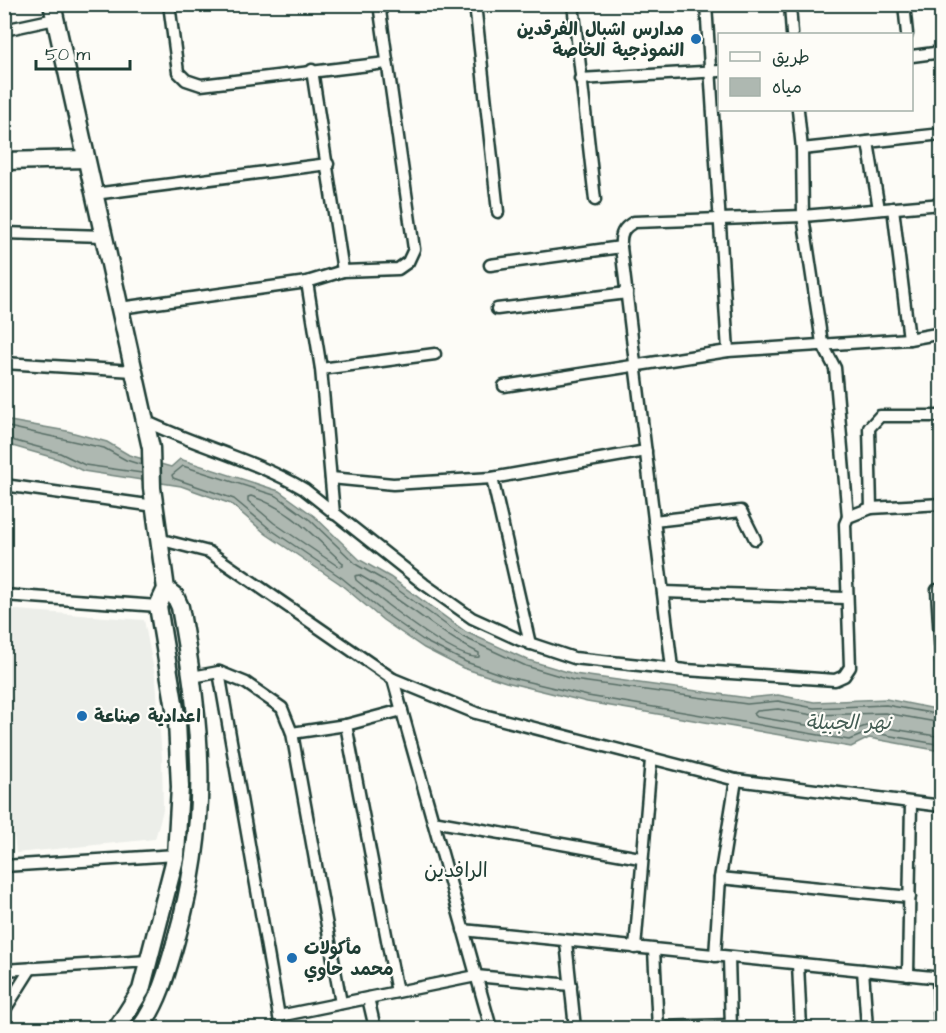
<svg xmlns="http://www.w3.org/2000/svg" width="946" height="1033" viewBox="0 0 946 1033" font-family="'Architects Daughter','Playpen Sans Arabic',sans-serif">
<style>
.built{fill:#eceee9}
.water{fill:#aeb8b1;stroke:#75877f;stroke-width:1.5}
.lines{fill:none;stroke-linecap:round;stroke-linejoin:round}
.shore{stroke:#586e66;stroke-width:1.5}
.street-casing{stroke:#1f3d34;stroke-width:15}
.secondary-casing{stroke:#1f3d34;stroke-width:21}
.street{stroke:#fdfcf7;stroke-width:10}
.secondary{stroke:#fdfcf7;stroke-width:16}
.poi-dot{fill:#1f6fb2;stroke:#fdfcf7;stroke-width:2}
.labels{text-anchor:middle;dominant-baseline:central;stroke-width:4.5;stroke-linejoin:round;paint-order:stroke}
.poi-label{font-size:18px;font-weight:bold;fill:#1f3d34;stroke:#fdfcf7;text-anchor:start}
.water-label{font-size:20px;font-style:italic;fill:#435c53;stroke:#fdfcf7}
.quarter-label{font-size:21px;fill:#1f3d34;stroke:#fdfcf7}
</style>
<rect width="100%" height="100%" fill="#fdfcf7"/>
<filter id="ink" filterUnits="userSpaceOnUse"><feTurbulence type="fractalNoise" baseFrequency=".0167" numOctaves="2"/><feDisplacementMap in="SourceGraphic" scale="12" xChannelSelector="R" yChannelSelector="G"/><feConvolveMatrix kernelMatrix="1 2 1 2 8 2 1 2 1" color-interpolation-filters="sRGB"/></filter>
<g filter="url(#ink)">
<path class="built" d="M5 609 144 620 156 681 162 757 163 810 155 839 16 853 4 751Z"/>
<path class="water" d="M4 420 67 431 107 442 129 455 171 467 180 459 279 491 314 516 360 560 390 577 466 632 528 660 574 674 748 698 778 695 814 702 886 699 941 710V751L869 738 851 747 587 702 506 682 463 668 424 648 383 620 339 583 266 534 231 504 181 486 83 471 58 459 5 444Z"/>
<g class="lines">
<g class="shore">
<path d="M4 426 104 448 126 460 142 465"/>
<path d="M4 438 60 453 85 465 142 473"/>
<path d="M251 496C291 509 312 535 343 563V566L339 567 274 523 248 501V497Z"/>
<path d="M359 575C401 598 436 632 479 653V657C455 661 377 597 356 580L355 576Z"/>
<path d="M942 715 886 705 814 708 778 701 747 704 573 680 526 666 463 637 387 582 357 565 310 520 277 496 183 466 172 475 173 478 234 499 270 529 342 578 387 615 426 642 466 662 508 677 588 696 849 740 869 732 942 745"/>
<path d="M942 723 885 713 813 715 778 709 757 711 754 714 757 717 848 732 869 725 942 737"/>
</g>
<g class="street-casing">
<g id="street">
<path d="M169 4 178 72 186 80 201 85 386 63"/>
<path d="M475 4 498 212"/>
<path d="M573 4 595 200"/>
<path d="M706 4 728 351"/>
<path d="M790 4 792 34"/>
<path d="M904 4 907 34"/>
<path d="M4 30 55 19"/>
<path d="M912 56 942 52"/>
<path d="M312 70 343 271"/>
<path d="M580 79 720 71"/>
<path d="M798 110 802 149 803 216 822 343 835 368 848 517"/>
<path d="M868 142 879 209"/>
<path d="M802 149 942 134"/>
<path d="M94 194 328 164"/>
<path d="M893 208 909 339"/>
<path d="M4 233 104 236"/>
<path d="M490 265 621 247"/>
<path d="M307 282 321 369 334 514"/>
<path d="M120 308 307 282 343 271 398 269 408 262 414 249 379 4"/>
<path d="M497 309 627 293"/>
<path d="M4 363 134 371"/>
<path d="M321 369 435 354"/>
<path d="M504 386 728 351 909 339 942 333"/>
<path d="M145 421C197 446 255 460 304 489L424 584 472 618 520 640 574 658 686 670 835 680 844 676 850 667 845 524 848 517 871 508 942 504"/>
<path d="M331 478 393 484 492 478 646 451"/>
<path d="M492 478 530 644"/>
<path d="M4 485 155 506"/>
<path d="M871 508 869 428 880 416H942"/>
<path d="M654 521 741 511 755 539"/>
<path d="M158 539 209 552 393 679 476 713 736 780 942 806"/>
<path d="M937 590 942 673"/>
<path d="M663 592 846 598"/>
<path d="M4 595 158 606"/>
<path d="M672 668 621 247C620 234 623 228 634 222L803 216 942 204"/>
<path d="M219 672 281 1028"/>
<path d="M192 677 219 672 246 683 282 708 292 733 341 1003"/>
<path d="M393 679 491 1028"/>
<path d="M346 725 397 992"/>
<path d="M292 733 346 725 402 710"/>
<path d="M433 821 640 858"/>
<path d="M4 866 176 855"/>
<path d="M720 878 910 897"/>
<path d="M463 930 942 978"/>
<path d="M566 942 575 1028"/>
<path d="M635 948 651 760"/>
<path d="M654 950 658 1028"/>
<path d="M715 956 720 878 736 780"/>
<path d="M729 958 731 1028"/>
<path d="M798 964 801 1028"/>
<path d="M4 970 149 961"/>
<path d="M863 970 867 1028"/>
<path d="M908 975 911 803"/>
<path d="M938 977 940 1028"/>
<path d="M368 998 375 1028"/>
<path d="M4 1011 31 968"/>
<path d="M279 1016 476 976 571 985"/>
<path d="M658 1027 731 1025"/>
</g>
</g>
<g class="secondary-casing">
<g id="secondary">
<path d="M52 4 151 448 152 488 166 589 158 606 177 721 180 787 176 855 141 990 117 1028"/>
<path d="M4 161 86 159"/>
<path d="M140 1028C159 1002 167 972 176 940 211 817 202 731 180 607L175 596 166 589"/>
</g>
</g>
<use href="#street" class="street"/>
<use href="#secondary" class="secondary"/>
</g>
</g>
<g class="poi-dot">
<circle cx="696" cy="39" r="6"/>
<circle cx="82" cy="716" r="6"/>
<circle cx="292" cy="958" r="6"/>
</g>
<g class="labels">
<g class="poi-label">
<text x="684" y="29" text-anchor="end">مدارس اشبال الفرقدين<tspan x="684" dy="21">النموذجية الخاصة</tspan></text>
<text x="94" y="716">اعدادية صناعة</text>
<text x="304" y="948">مأكولات<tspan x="304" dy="21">محمد حاوي</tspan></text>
</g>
<g class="water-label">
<text x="848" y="723">نهر الجبيلة</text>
</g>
<g class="quarter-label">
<text x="456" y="870">الرافدين</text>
</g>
</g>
<rect width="946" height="1033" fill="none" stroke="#fdfcf7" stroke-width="24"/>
<rect x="12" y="12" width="922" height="1009" fill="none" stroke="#1f3d34" stroke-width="2" filter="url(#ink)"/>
<rect x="718" y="33" width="195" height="78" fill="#fdfcf7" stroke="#a4b0a9" stroke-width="1.5"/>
<rect x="730" y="52" width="30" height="9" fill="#fdfcf7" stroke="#a4b0a9" stroke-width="1.5"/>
<text x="772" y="63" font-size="18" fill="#1f3d34">طريق</text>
<rect x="730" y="78" width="30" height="18" fill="#aeb8b1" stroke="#a4b0a9" stroke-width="1.5"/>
<text x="772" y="93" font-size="18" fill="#1f3d34">مياه</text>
<path d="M36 60v9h94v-9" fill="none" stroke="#1f3d34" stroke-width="3"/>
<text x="45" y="60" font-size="18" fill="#1f3d34" stroke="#fdfcf7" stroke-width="4.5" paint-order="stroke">50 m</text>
</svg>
